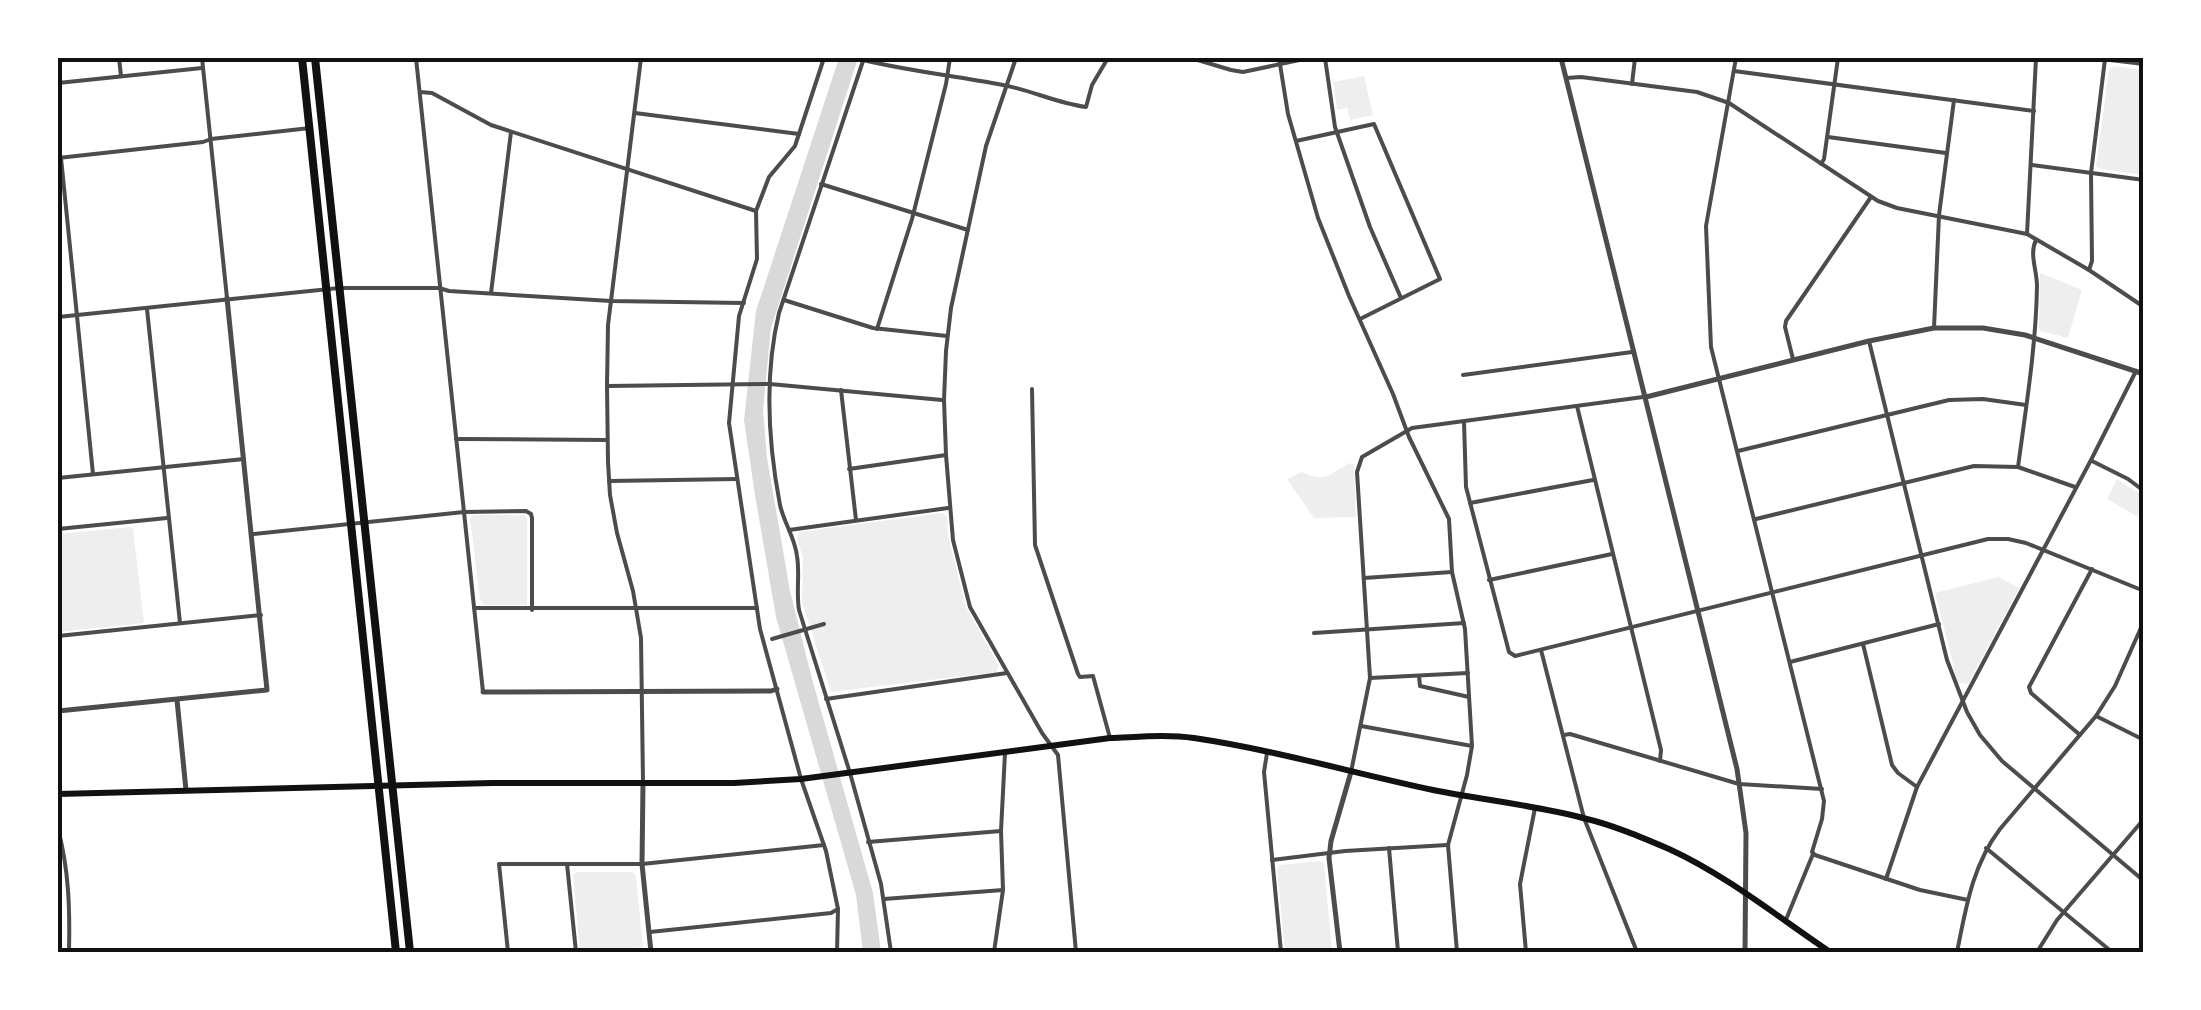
<svg xmlns="http://www.w3.org/2000/svg" width="2201" height="1010" viewBox="0 0 2201 1010" font-family="'Open Sans',sans-serif">
<style>
.green{fill:#eee}
.water{fill:#d9d9d9}
.lines{fill:none;stroke-linecap:round;stroke-linejoin:round}
.pedestrian{stroke:#4c4c4c;stroke-width:4}
.minor{stroke:#4c4c4c;stroke-width:4}
.tertiary{stroke:#4c4c4c;stroke-width:5}
.secondary{stroke:#111;stroke-width:6}
.trunk{stroke:#111;stroke-width:8}
.neatline{fill:none;stroke:#111;stroke-width:4}
</style>
<rect width="100%" height="100%" fill="#fff"/>
<g class="green">
<path d="M2113 66 2143 70V175L2100 169 2096 166 2109 70Z"/>
<path d="M1364 76 1373 115 1350 120 1347 108 1337 110 1333 82Z"/>
<path d="M2040 273 2082 290 2068 338 2041 331 2039 328Z"/>
<path d="M1349 463 1354 465 1356 517 1314 518 1287 479 1302 472C1325 483 1329 475 1349 463Z"/>
<path d="M2117 479 2143 496V508L2138 517 2107 499Z"/>
<path d="M942 513 947 516 948 536 966 607 999 666 996 672 831 692 802 602 803 558 797 539 799 532Z"/>
<path d="M473 515H524L527 519V605H484L480 599 470 518Z"/>
<path d="M131 527 133 529 144 623 58 632V534Z"/>
<path d="M1998 577 2019 588 1968 684 1958 683 1935 593Z"/>
<path d="M1320 861 1324 864 1332 952H1285L1277 869 1280 865Z"/>
<path d="M576 872H633L636 876 643 947 580 952 573 876Z"/>
</g>
<path class="water" d="M839 58H858L771 328 763 410 767 458 790 591 812 679 873 893 881 952H863L856 895 776 617 755 495 744 420 756 311Z"/>
<g class="lines">
<g class="pedestrian">
<path d="M772 639 824 624"/>
<path d="M1785 922 1813 854"/>
</g>
<g class="minor">
<path d="M119 58 121 76"/>
<path d="M202 58 227 298"/>
<path d="M416 58 483 692"/>
<path d="M641 58 608 325 607 386 608 462 610 495 617 533 633 591 641 638 643 782"/>
<path d="M824 58 795 146 769 177 756 211 757 259 739 316 729 423 760 629 801 779 826 851 838 909 837 952"/>
<path d="M855 58C905 71 952 75 1003 85 1031 90 1056 103 1086 107L1092 85 1108 58"/>
<path d="M864 58 779 313C764 376 768 442 780 505 784 523 795 538 797 556 800 574 796 592 799 610L850 773 881 884 891 952"/>
<path d="M1016 58 986 146 951 308 946 351 944 400 946 455 953 540 970 607 1042 733 1058 755 1076 952"/>
<path d="M1191 58 1231 70 1243 72 1309 58"/>
<path d="M1279 58 1288 114 1318 218 1349 296 1393 394 1409 437 1449 519 1452 572 1465 629 1472 746 1467 775 1448 845 1457 952"/>
<path d="M1325 58 1335 127 1370 227 1401 298"/>
<path d="M1736 58 1706 226 1711 347 1824 801 1822 819 1812 852 1815 855 1920 890 1968 900"/>
<path d="M2093 58 2144 64"/>
<path d="M1734 71 2034 111"/>
<path d="M1566 78 1581 77 1697 92 1729 103 1878 201 1897 208 2027 234 2089 270 2144 307"/>
<path d="M58 83 202 68"/>
<path d="M1632 84 1635 58"/>
<path d="M420 92 432 93 491 125 756 211"/>
<path d="M635 113 799 134"/>
<path d="M1828 137 1946 153"/>
<path d="M1296 141 1374 124 1440 279 1360 319"/>
<path d="M58 158 203 142 211 139 310 128"/>
<path d="M61 158 93 474"/>
<path d="M1821 164 1824 159 1838 58"/>
<path d="M2032 165 2144 180"/>
<path d="M821 184 968 230"/>
<path d="M2027 234 2036 58"/>
<path d="M2089 270 2092 261 2091 173 2105 59"/>
<path d="M491 293 511 132"/>
<path d="M784 300 873 328 947 336"/>
<path d="M147 309 180 623"/>
<path d="M58 317 339 288H439L449 291 611 301 744 303"/>
<path d="M1934 328 1939 215 1954 100"/>
<path d="M877 329 912 219 946 84 950 58"/>
<path d="M1869 341 1947 660 1967 712 1980 735 2002 761 2144 881"/>
<path d="M1793 359 1785 327 1786 321 1871 197"/>
<path d="M1463 375 1632 352"/>
<path d="M607 386 770 384 942 400"/>
<path d="M1032 389 1035 545 1078 674 1080 677 1093 676 1110 738"/>
<path d="M841 390 856 520"/>
<path d="M1577 406 1661 750 1660 761"/>
<path d="M1464 422 1466 487 1509 652 1515 656 1988 539H2008L2026 543 2144 591"/>
<path d="M456 439 606 440"/>
<path d="M1738 451 1949 400 1983 399 2026 405"/>
<path d="M2092 461 2128 479 2144 491"/>
<path d="M2018 467C2026 407 2036 347 2037 286 2037 270 2029 254 2036 240"/>
<path d="M849 469 946 455"/>
<path d="M58 478 244 459"/>
<path d="M609 481 737 479"/>
<path d="M1470 503 1593 480"/>
<path d="M1756 519 1974 466 2018 467 2075 487"/>
<path d="M58 529 167 518"/>
<path d="M789 530 948 508"/>
<path d="M253 534 464 512 526 511 531 514 532 518V610"/>
<path d="M1364 578 1452 572"/>
<path d="M1489 580 1612 554"/>
<path d="M474 608H757"/>
<path d="M1314 633 1464 623"/>
<path d="M58 636 261 615"/>
<path d="M1863 644 1892 765 1898 773 1917 787"/>
<path d="M1541 650 1584 818 1637 952"/>
<path d="M1790 662 1939 624"/>
<path d="M1419 676 1420 686 1469 697"/>
<path d="M1370 678 1468 673"/>
<path d="M826 699 1007 673"/>
<path d="M2096 716 2144 740"/>
<path d="M1361 726 1472 746"/>
<path d="M1564 735 1570 734 1739 784 1822 789"/>
<path d="M2080 735 2031 693 2029 687 2092 569"/>
<path d="M1267 753 1264 772 1281 952"/>
<path d="M1351 772 1370 678 1357 472 1362 457 1412 428 1643 397"/>
<path d="M58 829C69 870 70 910 69 952"/>
<path d="M868 842 1001 831"/>
<path d="M1389 848 1398 952"/>
<path d="M1986 848 2112 952"/>
<path d="M1272 860 1345 851 1447 845"/>
<path d="M567 864 576 952"/>
<path d="M1886 879 1917 787 2091 460 2135 373"/>
<path d="M884 899 1003 890"/>
<path d="M650 932 831 913 838 909"/>
<path d="M508 952 499 864H642L824 845"/>
<path d="M994 952 1003 890 1001 831 1005 753"/>
<path d="M1526 952 1520 884 1535 808"/>
<path d="M1957 952C1966 908 1972 866 2000 829L2096 716 2115 686 2144 621"/>
<path d="M2037 952 2057 920 2144 819"/>
</g>
<g class="tertiary">
<path d="M1561 58 1737 769 1746 833 1745 952"/>
<path d="M1646 397 1869 341 1934 328H1983L2025 335 2144 374"/>
<path d="M483 692 771 691 777 689"/>
<path d="M177 700 186 790"/>
<path d="M58 711 267 690 227 298"/>
<path d="M643 783 642 864 651 952"/>
<path d="M1340 952 1329 858 1331 841 1351 772"/>
</g>
<path class="secondary" d="M58 794 492 783H734L801 779 1110 738C1138 737 1166 734 1194 738 1275 750 1353 773 1433 790 1483 800 1534 805 1583 818 1613 825 1641 837 1669 849 1726 875 1778 917 1830 952"/>
<g class="trunk">
<path d="M302 58 396 952"/>
<path d="M315 58 410 952"/>
</g>
</g>
<rect width="2201" height="1010" fill="none" stroke="#ffffff" stroke-width="120"/>
<rect x="60" y="60" width="2081" height="890" class="neatline"/>
</svg>
